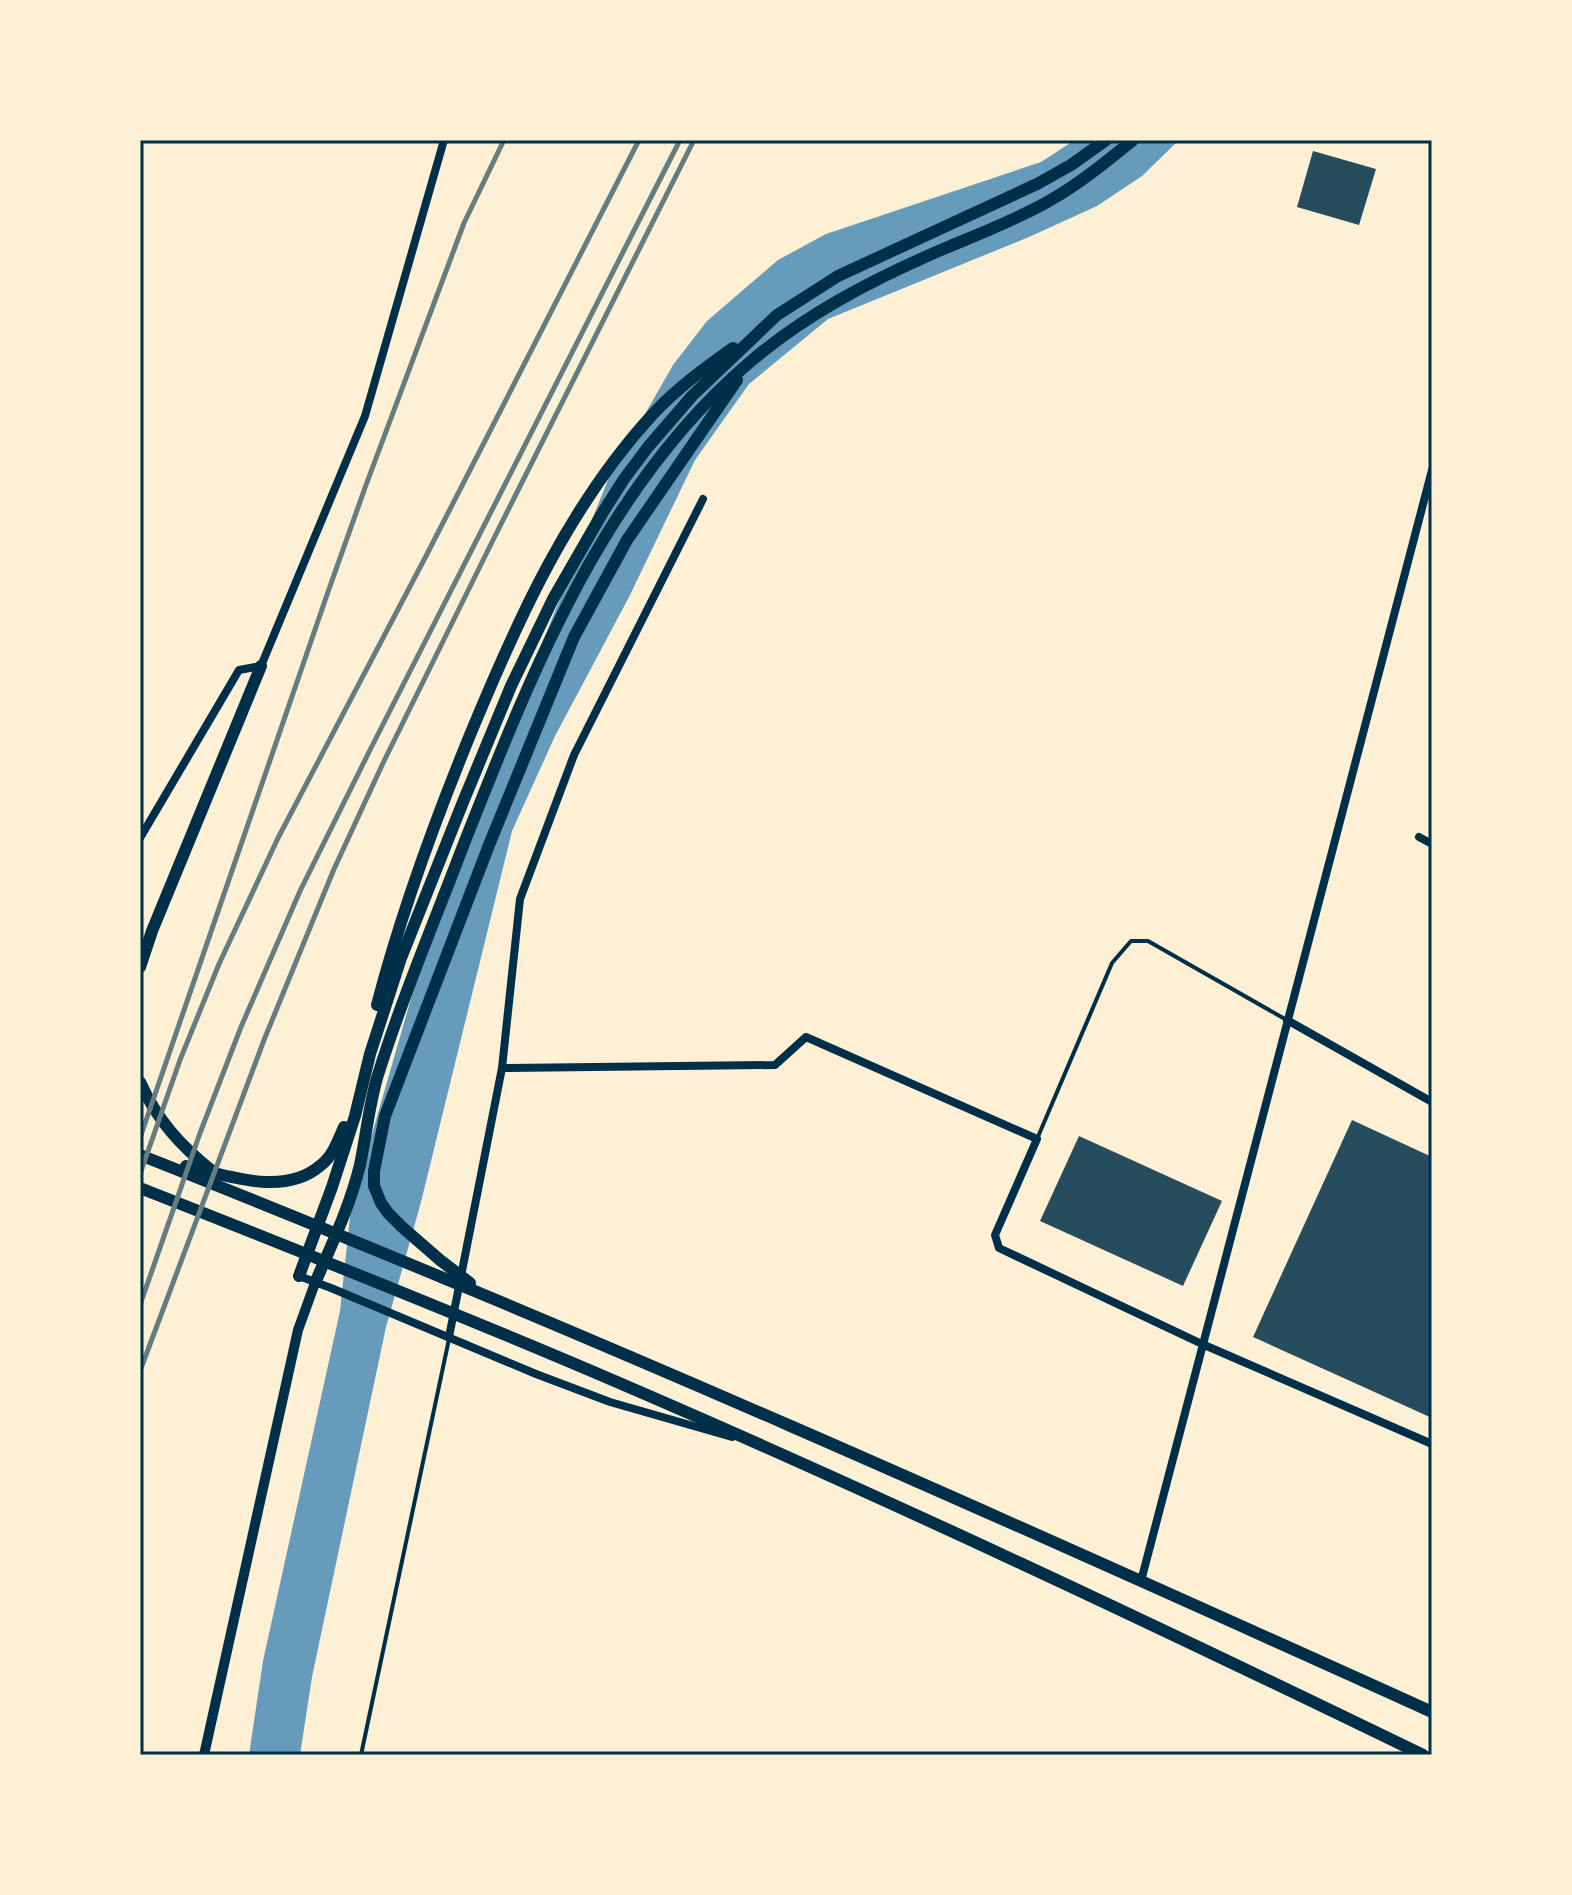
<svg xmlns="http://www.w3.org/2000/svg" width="1572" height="1895" viewBox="0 0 1572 1895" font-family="Barlow,sans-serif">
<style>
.water{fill:#669bbc}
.building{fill:#264d5e}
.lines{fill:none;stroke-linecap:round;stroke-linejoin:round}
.service{stroke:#003049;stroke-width:4}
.minor{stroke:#003049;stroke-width:8}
.tertiary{stroke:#003049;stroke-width:10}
.secondary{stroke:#003049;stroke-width:12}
.rail{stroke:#657d81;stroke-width:5}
.neatline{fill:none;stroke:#003049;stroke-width:3}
</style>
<rect width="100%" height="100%" fill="#fdf0d5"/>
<path class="water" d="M1075 140H1179L1142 176 1097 206 1029 237 828 319 749 384 695 460 629 597 555 736 512 831 421 1202 386 1327 312 1677 300 1755H249L263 1661 340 1311 351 1207 442 891 610 475 673 365 707 321 778 260 826 234 1041 162Z"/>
<g class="building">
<path d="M1313 151 1376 169 1359 225 1297 207Z"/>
<path d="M1352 1120 1432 1157V1418L1253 1337Z"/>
<path d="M1079 1136 1222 1201 1183 1286 1040 1221Z"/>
</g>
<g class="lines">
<g class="service">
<path d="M1037 1139 1112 963 1131 941H1148L1285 1019"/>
<path d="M361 1755 449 1339"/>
</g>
<g class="minor">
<path d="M1419 837 1432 844"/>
<path d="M140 838 239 670 261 666 365 416 444 140"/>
<path d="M1287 1020 1432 1102"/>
<path d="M502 1068 775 1065 806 1037 1037 1139 995 1235 999 1248 1202 1344 1432 1444"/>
<path d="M299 1276 331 1288 536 1374 610 1402 732 1437"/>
<path d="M449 1337 502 1068 520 899 574 755 703 499"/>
<path d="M1141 1581 1432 470"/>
</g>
<path class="tertiary" d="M204 1755 298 1330 315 1283"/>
<g class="secondary">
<path d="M140 967 152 931 261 666"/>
<path d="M377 1005C401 913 434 823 470 735 517 621 569 505 653 414 677 388 705 368 733 348"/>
<path d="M140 1082C157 1120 180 1145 212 1171"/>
<path d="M140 1155C577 1327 1005 1519 1432 1712"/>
<path d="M186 1166C228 1176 285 1197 321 1165 333 1156 338 1140 344 1127"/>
<path d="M140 1188C300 1251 459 1314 617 1382 889 1499 1157 1626 1423 1755"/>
<path d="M299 1276 332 1187 355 1116 370 1054 401 958 463 802 511 686 553 599 603 512 624 479 648 447 692 396 777 315 838 276 1037 184 1071 165 1106 140"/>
<path d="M315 1283C332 1244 350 1206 360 1165 366 1136 369 1106 377 1078 402 998 435 920 465 841 533 669 605 485 750 362 805 315 868 282 934 253 973 236 1012 222 1049 201 1079 184 1106 162 1133 140"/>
<path d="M470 1283 440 1260 402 1227 388 1213 381 1203 374 1186V1171L385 1116 489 845 574 637 627 540 737 380"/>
</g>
<g class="rail">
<path d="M140 1138 329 589 366 485 464 223 504 140"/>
<path d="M140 1174 180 1060 219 964 278 838 426 556 639 140"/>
<path d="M140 1305 200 1133 241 1027 300 891 371 748 680 140"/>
<path d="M140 1371 264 1040 334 869 384 761 493 540 694 140"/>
</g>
</g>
<rect width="1572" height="1895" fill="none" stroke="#fdf0d5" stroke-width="284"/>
<rect x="142" y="142" width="1288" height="1611" class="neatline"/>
</svg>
